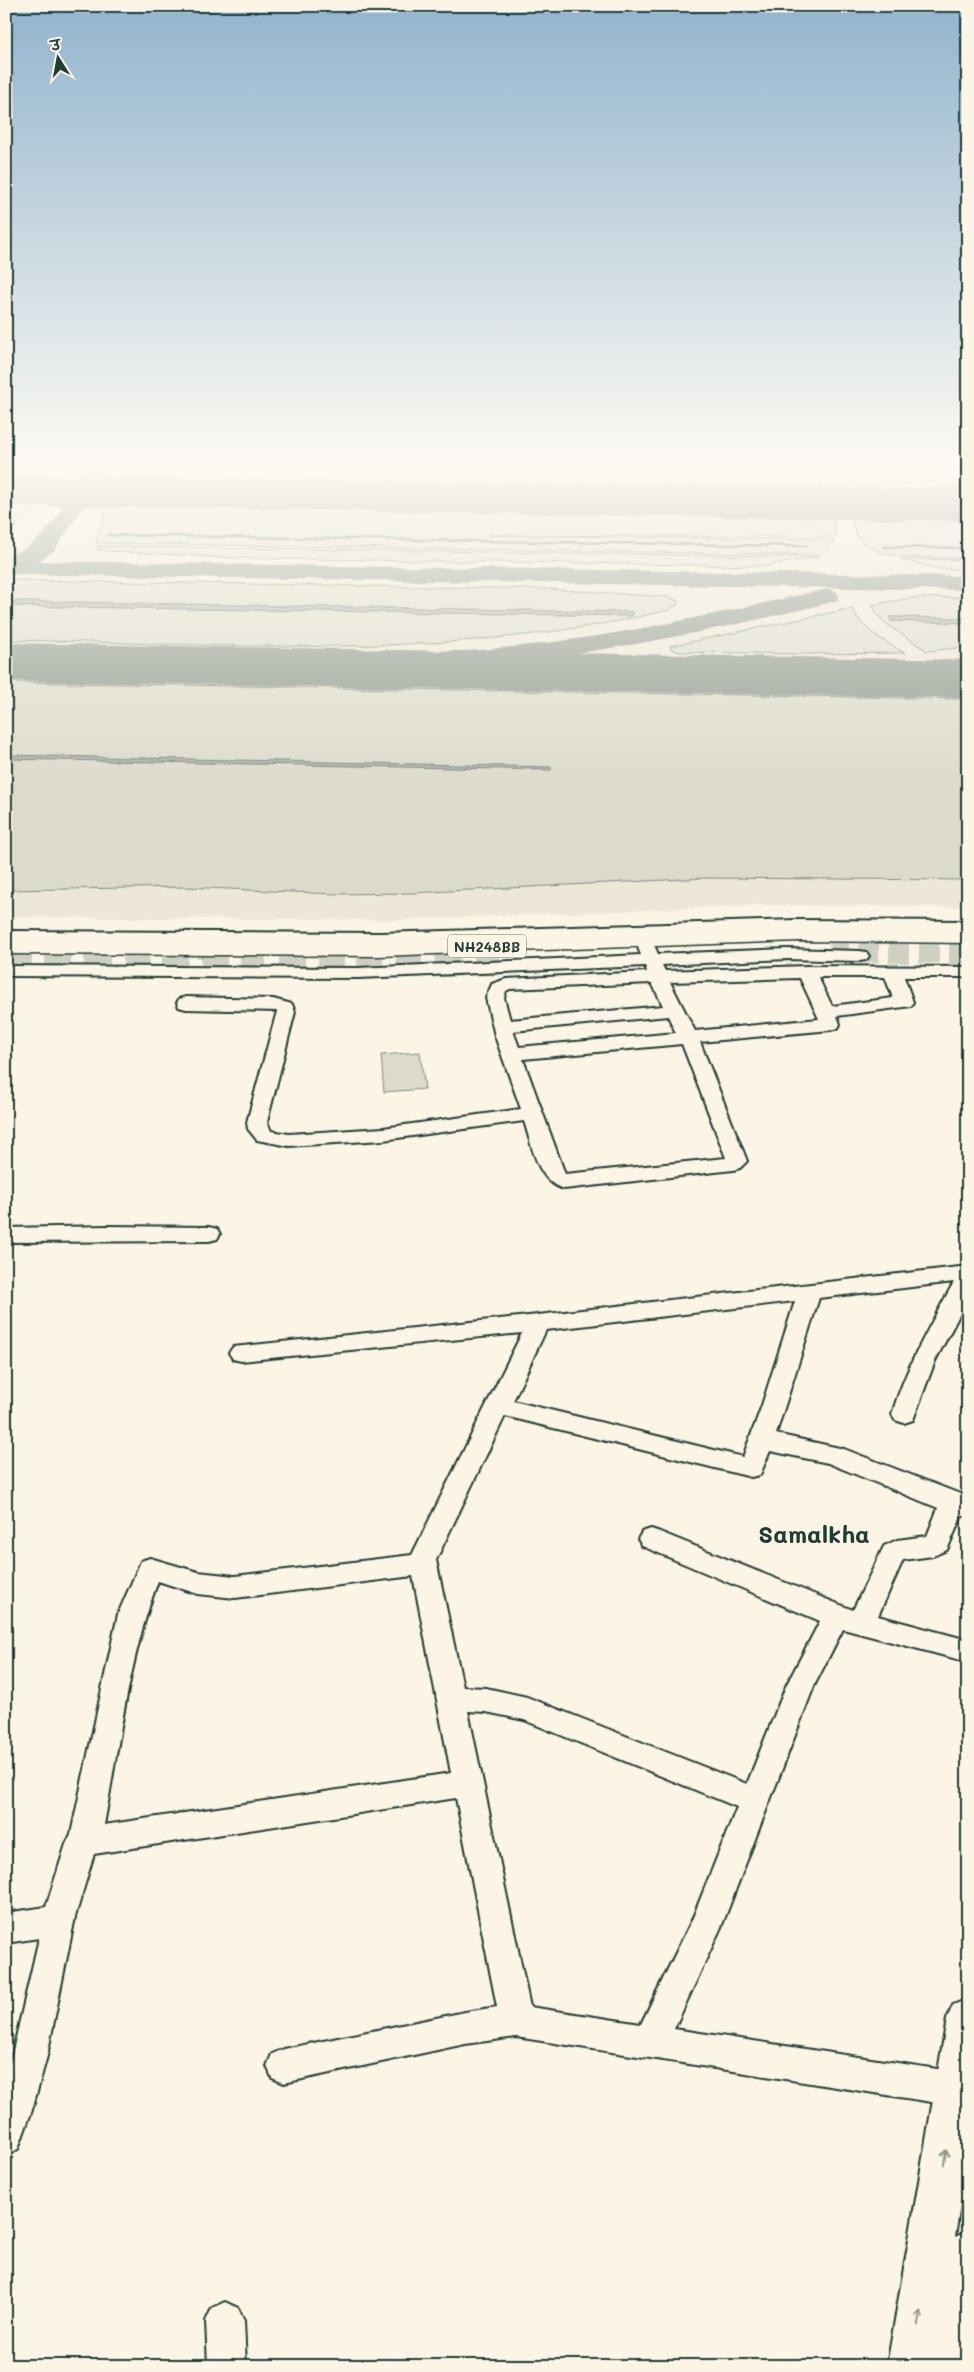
<svg xmlns="http://www.w3.org/2000/svg" width="974" height="2372" viewBox="0 0 974 2372" font-family="Mali,'Playpen Sans Deva',sans-serif">
<style>
.built{fill:#ece7d8}
.green{fill:#dcdacc;stroke:#7e8c80}
.water{fill:#aeb3a7;stroke:#758479}
.lines{fill:none;stroke-linecap:round;stroke-linejoin:round}
.stream{stroke:#758479;stroke-width:2.5}
.taxiway{fill:#8e998c;fill-rule:evenodd}
.runway{fill:#8e998c;fill-rule:evenodd}
.highway-tunnel-far1{stroke:#d0d0c2;stroke-width:20;stroke-dasharray:20 10;stroke-linecap:butt}
.highway-tunnel{stroke:#d0d0c2;stroke-width:26;stroke-dasharray:26 13;stroke-linecap:butt}
.minor-casing{stroke:#1f3d34;stroke-width:4}
.major-casing{stroke:#1f3d34;stroke-width:4}
.highway-casing{stroke:#1f3d34;stroke-width:3}
.minor{fill:#fcf5e5;fill-rule:evenodd}
.major{fill:#fcf5e5;fill-rule:evenodd}
.highway{fill:#fcf5e5;fill-rule:evenodd}
.oneway{stroke:#8e998c}
.labels{text-anchor:middle;dominant-baseline:central;stroke-width:4;stroke-linejoin:round;paint-order:stroke}
.shield{fill:#fcf5e5;stroke:#617469;stroke-width:1}
.shield-label{font-size:14px;font-weight:bold;fill:#1f3d34}
.near-district-label{font-size:24px;font-weight:bold;fill:#1f3d34;stroke:#fcf5e5}
</style>
<rect width="100%" height="100%" fill="#fcf5e5"/>
<filter id="ink" filterUnits="userSpaceOnUse"><feTurbulence type="fractalNoise" baseFrequency=".02" numOctaves="2"/><feDisplacementMap in="SourceGraphic" scale="10" xChannelSelector="R" yChannelSelector="G"/><feConvolveMatrix kernelMatrix="1 2 1 2 8 2 1 2 1" color-interpolation-filters="sRGB"/></filter>
<g filter="url(#ink)">
<path class="built" d="M6 465H968V907L762 905 397 920 6 917Z"/>
<g class="green">
<path d="M6 465H68C57 483 24 478 6 477Z"/>
<path d="M134 465H819L823 481 821 486 813 488 163 479 138 477 130 471Z"/>
<path d="M837 465H968V479L868 487 844 482Z"/>
<path d="M6 504 38 505 39 506 6 536Z"/>
<path d="M113 506 819 516 827 517 834 522 836 537 489 535 830 540 834 542 820 555 98 543H96L106 510 108 507Z"/>
<path d="M866 517 968 519V558C941 557 871 564 857 535 854 531 854 525 852 520Z"/>
<path d="M97 546 818 557 765 566 233 558 106 551 98 549Z"/>
<path d="M899 559 968 560V569H939Z"/>
<path d="M6 580 548 589 668 597 678 601V604L669 610C452 662 227 644 6 640V606L632 616V612L6 601Z"/>
<path d="M968 597V618L890 617 891 621 968 623V647L927 651 889 626 879 617 872 605 910 598Z"/>
<path d="M849 609H853C861 630 886 642 905 653L808 654 679 652 671 649 670 646Z"/>
<path d="M6 682 968 699V880L704 878 411 893 334 894 187 887 6 890Z"/>
<path d="M420 1052 425 1089 384 1092 381 1055Z"/>
</g>
<g class="water">
<path d="M6 601 632 612V616L6 606Z"/>
<path d="M889 617 968 618V623L891 621Z"/>
<path d="M6 755 551 767V770L6 759Z"/>
</g>
<g class="lines">
<g class="stream">
<path d="M107 535 808 546"/>
<path d="M883 547 968 548"/>
</g>
<g class="taxiway">
<path d="M101 465 108 470 105 474 106 478C121 489 141 483 158 488L161 492 158 496C138 501 113 497 95 489L54 551 38 561 968 576V590L6 574V556C44 545 52 521 74 491L53 495 6 496V484C26 484 47 486 66 480 79 477 88 465 101 465Z"/>
<path d="M968 483V495L862 505 760 507 753 505 750 501 753 497 760 495 862 493Z"/>
<path d="M828 589 836 591 839 596 836 601C727 628 616 651 505 662 427 670 348 672 270 673L261 671 258 666 261 661 270 659C372 657 474 654 576 639 661 627 744 607 828 589Z"/>
<path d="M968 659V673L866 681 736 682 727 679 723 674 727 669 736 666 866 665Z"/>
</g>
<g class="runway">
<path d="M6 475 968 489V521L6 505Z"/>
<path d="M6 643 968 660V698L6 681Z"/>
</g>
<path class="highway-tunnel-far1" d="M829 952 968 954"/>
<g class="highway-tunnel">
<path d="M950 954H968"/>
<path d="M6 962 380 966 509 962"/>
</g>
<g class="minor-casing">
<g id="minor">
<path d="M796 920 968 921V931L796 930 645 935 650 936 658 954 787 949 860 951 866 952 869 956 866 960 860 961 787 959 662 965 665 971 806 966 968 967V977H904L913 1002 911 1006 837 1016 840 1024 838 1028 831 1030 700 1042 747 1161 740 1168 733 1170 564 1189C537 1182 532 1145 524 1121L383 1140 289 1146 257 1140 248 1129 247 1122 277 1011 186 1009 179 1007 177 1003 179 999 186 997 273 999 292 1004 295 1012 267 1122 271 1131 289 1134 383 1128 521 1109 495 1036 486 998 492 984 506 979 647 972 645 966 358 978 6 976V966L358 968 641 955 635 940 638 936 643 935 380 943 6 941V931L380 933ZM818 977H885L893 998 832 1006ZM800 978 819 1019 695 1031 670 982ZM652 983 663 1006 510 1020 504 998 506 991 510 989ZM668 1016 676 1033 519 1047 513 1031ZM682 1044 726 1158 565 1174 523 1059Z"/>
<path d="M108 1226 209 1227 217 1229 220 1234 217 1239 209 1241 6 1242V1228Z"/>
<path d="M968 1266V1298L935 1361 913 1420 904 1423 895 1420 892 1414C906 1367 930 1325 954 1282L819 1298 776 1434 844 1449 968 1497V1517L962 1515 947 1550 933 1556 903 1560 878 1616 968 1640V1662L843 1629 814 1686 722 1925 674 2029 957 2072 968 2076V2102L957 2106 516 2037 465 2044 284 2083 272 2078 267 2066 272 2054 284 2049 465 2012 497 2007 456 1798 94 1854 75 1917 47 2056 32 2110 18 2149 6 2155V2081L39 1938 6 1943V1913L46 1907 66 1844 71 1834 118 1614 141 1561 150 1558 198 1572 235 1576 412 1555 522 1333 241 1361 233 1359 229 1353 233 1347 538 1315ZM795 1301 762 1405 743 1457 513 1401 546 1330ZM505 1416 751 1477 760 1475 770 1451 828 1463 938 1508 927 1536 897 1540 884 1546 853 1610 660 1532 651 1529 642 1532 638 1539 642 1546 820 1621 786 1686 747 1784 527 1697 486 1688 463 1687 436 1560ZM413 1576 451 1773 104 1825C119 1744 129 1658 158 1581L198 1594 235 1598ZM468 1711 486 1712 524 1720 737 1807 692 1920 641 2024 530 2007Z"/>
<path d="M225 2302 238 2308 244 2321 246 2366H208L206 2321 212 2308Z"/>
</g>
</g>
<g class="major-casing">
<path id="major" d="M968 1999V2154L955 2237 968 2231V2366H887L947 2019 953 2005Z"/>
</g>
<g class="highway-casing">
<path id="highway" d="M800 927 968 929V943L800 941 379 956 6 954V940L379 942Z"/>
</g>
<use href="#minor" class="minor"/>
<use href="#major" class="major"/>
<use href="#highway" class="highway"/>
</g>
<defs><path id="oneway-shaft" d="M-6 0H5M1.5-3L5.5 0L1.5 3" fill="none" stroke-width="1.6" stroke-linecap="round" stroke-linejoin="round" transform="scale(1.25)"/></defs>
<g class="oneway">
<use href="#oneway-shaft" transform="translate(945 2157) rotate(-81)"/>
<use href="#oneway-shaft" transform="translate(919 2318) rotate(-81)"/>
</g>
</g>
<linearGradient id="sky" x2="0" y2="1"><stop stop-color="#91b4ce"/><stop offset="0.58" stop-color="#fefaf3"/><stop offset="1" stop-color="#fefaf3" stop-opacity="0"/></linearGradient>
<rect width="974" height="797" fill="url(#sky)"/>
<g class="labels">
<rect class="shield" x="448" y="934.5" width="78" height="23" rx="4"/>
<g class="shield-label">
<text x="487" y="946">NH248BB</text>
</g>
<g class="near-district-label">
<text x="814" y="1533">Samalkha</text>
</g>
</g>
<rect width="974" height="2372" fill="none" stroke="#fcf5e5" stroke-width="25"/>
<rect x="12" y="12" width="949" height="2347" fill="none" stroke="#1f3d34" stroke-width="2" filter="url(#ink)"/>
<g transform="translate(58 58) rotate(349)" stroke="#fcf5e5" stroke-width="4" paint-order="stroke">
<path d="M0-4L9 19L0 12L-9 19Z" fill="#1f3d34"/>
<text y="-8" font-size="14" font-weight="bold" text-anchor="middle" fill="#1f3d34">उ</text>
</g>
</svg>
